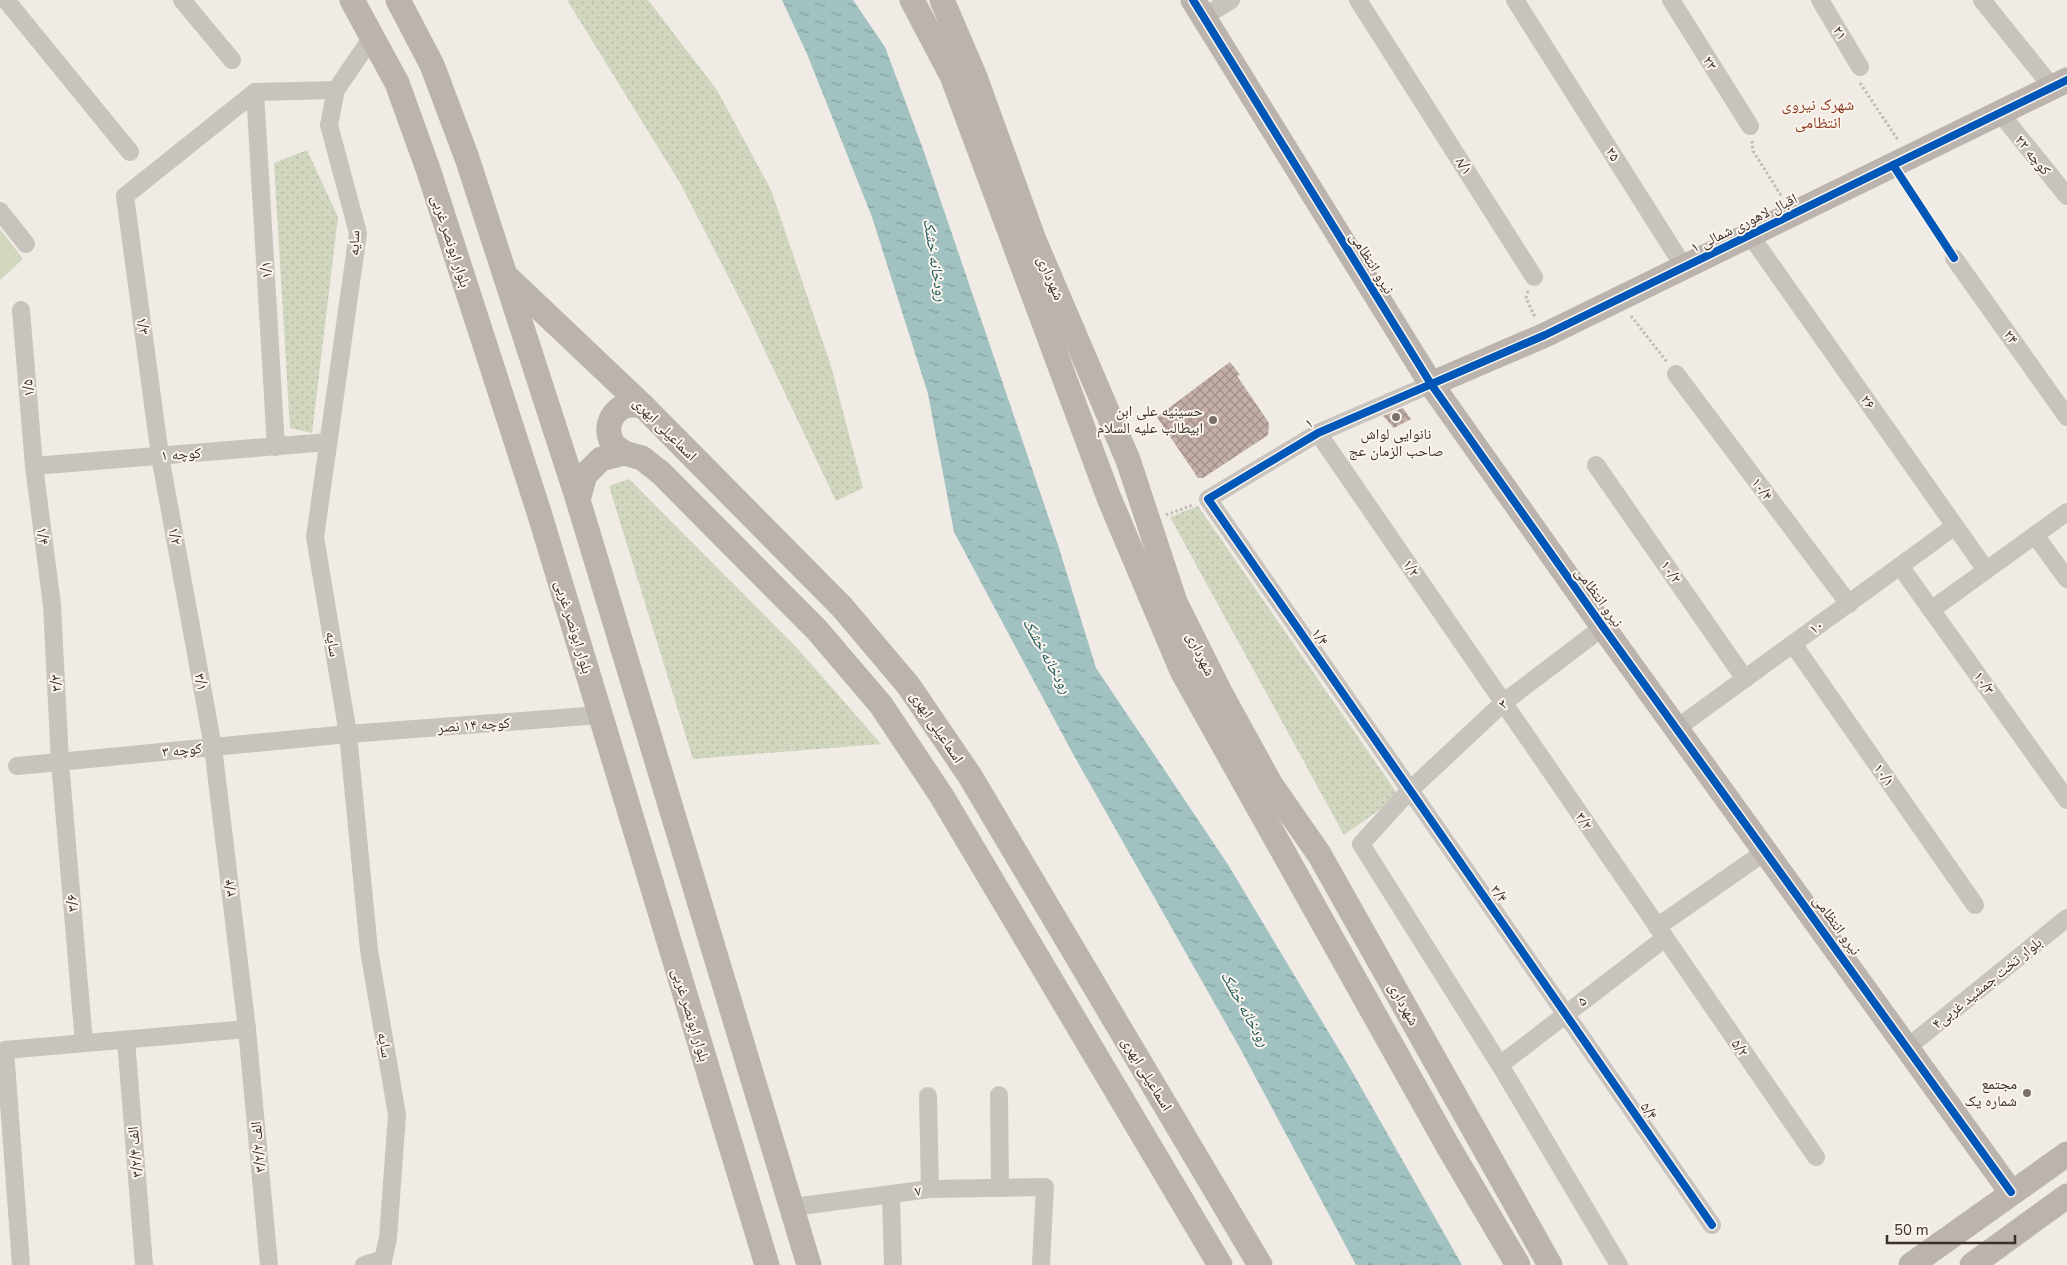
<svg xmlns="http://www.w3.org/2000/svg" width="2067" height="1265" viewBox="0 0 2067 1265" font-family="'Nunito Sans','Noto Naskh Arabic',sans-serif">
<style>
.green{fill:url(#green-dots)}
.pitch{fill:#d1d6bf}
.water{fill:url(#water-ripples)}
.building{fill:url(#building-cross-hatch)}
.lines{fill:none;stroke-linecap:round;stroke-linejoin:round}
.path{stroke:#c2bbb6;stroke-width:3;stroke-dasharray:2.5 2.5;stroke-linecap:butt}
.street{stroke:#c9c3be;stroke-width:18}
.secondary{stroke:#bab3ae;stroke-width:25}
.cycleway-casing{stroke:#fbf5ee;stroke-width:11}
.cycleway{stroke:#0057b8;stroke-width:8}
.poi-dot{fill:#7a716c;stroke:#fbf5ee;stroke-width:2}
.labels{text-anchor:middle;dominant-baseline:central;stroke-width:4;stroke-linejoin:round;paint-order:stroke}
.street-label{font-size:15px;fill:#3b302b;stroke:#fbf5ee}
.poi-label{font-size:15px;fill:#3b302b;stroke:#fbf5ee;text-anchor:end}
.neighbourhood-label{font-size:16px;fill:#8c3b22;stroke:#fbf5ee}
.water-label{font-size:16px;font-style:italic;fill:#1f5a5e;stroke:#fbf5ee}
</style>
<defs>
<pattern id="green-dots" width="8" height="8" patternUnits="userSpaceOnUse" patternTransform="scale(1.25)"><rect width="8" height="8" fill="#d1d6bf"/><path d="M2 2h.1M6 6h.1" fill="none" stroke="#b4b8a4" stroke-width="1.8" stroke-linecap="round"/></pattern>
<pattern id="water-ripples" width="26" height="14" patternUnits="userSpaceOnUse" patternTransform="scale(1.25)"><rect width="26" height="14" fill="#a1c2c1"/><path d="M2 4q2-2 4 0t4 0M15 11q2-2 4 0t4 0" fill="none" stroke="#849e9d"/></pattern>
<pattern id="building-cross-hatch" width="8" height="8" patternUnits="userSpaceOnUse" patternTransform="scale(1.25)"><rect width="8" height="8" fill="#c3afa7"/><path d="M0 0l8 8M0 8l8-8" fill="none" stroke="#a08f88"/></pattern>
</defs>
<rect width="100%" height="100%" fill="#f0ebe5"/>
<g class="green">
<path d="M567 0H648L717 90 771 190 831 366 863 488 836 501 747 313 680 183Z"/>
<path d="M307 150 338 217 312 433 290 428 274 163Z"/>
<path d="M629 479 797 648 881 744 693 759 609 486Z"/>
<path d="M1198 506 1399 796 1344 835 1170 517Z"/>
</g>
<path class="pitch" d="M0 229 23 259 0 280Z"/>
<path class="water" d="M782 0H853L885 47 923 149 1058 545 1096 668 1227 863 1350 1068 1462 1265H1356L1241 1050 1073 754 954 532 928 394 872 217 807 54Z"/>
<g class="building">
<path d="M1230 362 1240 375 1237 376 1269 423 1268 435 1203 478H1198L1157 417Z"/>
<path d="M1403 408 1411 419 1394 428 1383 416Z"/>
</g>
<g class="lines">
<g class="path">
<path d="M1860 83 1898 140"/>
<path d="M1752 141 1753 151 1782 197"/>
<path d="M1528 291 1526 298 1535 317"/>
<path d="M1631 316 1667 362"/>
<path d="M1166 515 1193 505"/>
</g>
<g class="street">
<path d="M6 0 130 152"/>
<path d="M182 0 232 60"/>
<path d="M1358 0 1534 277"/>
<path d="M1515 0 1684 267"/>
<path d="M1671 0 1750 126"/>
<path d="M1820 0 1860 67"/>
<path d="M1982 0 2052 87"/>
<path d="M1203 17 1231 0"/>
<path d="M372 37 336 90 329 125 358 233 315 537 348 734 369 950 397 1115 388 1238 382 1265"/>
<path d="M255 92 276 447"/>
<path d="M2000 113 2067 196"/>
<path d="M0 211 26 244"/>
<path d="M1750 235 1986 570"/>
<path d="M1954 258 2067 417"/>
<path d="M21 310 34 466 52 605 60 762 84 1043"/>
<path d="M1676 374 1849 604"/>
<path d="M1431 384 1318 433 1208 499 1712 1225"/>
<path d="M1318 433 1816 1157"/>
<path d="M1596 465 1745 679"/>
<path d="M34 466 328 442"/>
<path d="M2035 535 2067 579"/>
<path d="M1900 566 2067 800"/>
<path d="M1931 610 2067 512"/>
<path d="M1603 627 1503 703 1410 790 1361 844 1500 1065 1619 1265"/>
<path d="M1793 644 1975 905"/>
<path d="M1677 728 1955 526"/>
<path d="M17 766 348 734 600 715"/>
<path d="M1657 927 1766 851"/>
<path d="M126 1040 144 1265"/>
<path d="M1908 1047 2067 918"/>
<path d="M1500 1065 1665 938"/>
<path d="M999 1095 1000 1188"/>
<path d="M928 1096 930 1189"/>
<path d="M891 1195 893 1265"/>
<path d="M793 1207 930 1189 1045 1187 1041 1263"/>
<path d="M21 1265 5 1050 247 1029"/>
<path d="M269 1265 247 1029 213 747 160 456 125 196 255 92 336 90"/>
<path d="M364 1265 383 1259"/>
</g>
<g class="secondary">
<path d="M352 0 397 83 428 169 538 509 767 1265"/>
<path d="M398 0 432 65 467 158 578 500 809 1265"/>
<path d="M912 0 952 76 1109 498 1182 671 1449 1148 1518 1265"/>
<path d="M942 0 975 77 1034 240 1128 460 1175 602 1221 694 1271 785 1319 854 1550 1265"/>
<path d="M1193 0 1431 384 1603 627 2011 1192"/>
<path d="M506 276 643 406 842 607 908 685 970 776 1260 1265"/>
<path d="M1431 384 1545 335 2067 80"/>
<path d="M624 453C621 450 616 448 614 445 602 430 612 406 631 405 635 404 640 406 643 406"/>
<path d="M578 500 585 475 601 459 624 453 642 458 661 473 817 630 881 705 941 795 1220 1265"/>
<path d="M1911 1265 2067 1154"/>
<path d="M1972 1265 2067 1196"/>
</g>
<g class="cycleway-casing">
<g id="cycleway">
<path d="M1193 0 1431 384 1603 627 2011 1192"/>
<path d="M1893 165 1954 258"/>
<path d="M1712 1225 1208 499 1318 433 1545 335 2067 80"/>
</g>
</g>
<use href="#cycleway" class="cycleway"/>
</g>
<g class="poi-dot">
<circle cx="1396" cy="417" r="5"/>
<circle cx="1213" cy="420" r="5"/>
<circle cx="2027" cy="1093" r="5"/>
</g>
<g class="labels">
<g class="street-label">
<text transform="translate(1840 33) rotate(59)">۲۱</text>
<text transform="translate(1710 63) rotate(58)">۲۳</text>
<text transform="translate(1613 154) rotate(58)">۲۵</text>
<text transform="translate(2033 155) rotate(51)">کوچه ۲۲</text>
<text transform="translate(1464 166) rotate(58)">۸/۱</text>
<text transform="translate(1744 223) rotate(-26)">اقبال لاهوری شمالی ۱</text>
<text transform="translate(451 241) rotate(72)">بلوار ابونصر غربی</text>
<text transform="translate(354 243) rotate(-88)">سایه</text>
<text transform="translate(1372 263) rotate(58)">نیرو انتظامی</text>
<text transform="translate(266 270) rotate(-93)">۱/۱</text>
<text transform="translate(1051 278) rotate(67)">شهرداری</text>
<text transform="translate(143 326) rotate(82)">۱/۳</text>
<text transform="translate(2011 337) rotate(55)">۲۴</text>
<text transform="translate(28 388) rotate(-95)">۱/۵</text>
<text transform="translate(1868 402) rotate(55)">۲۶</text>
<text transform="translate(1309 423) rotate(-28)">۱</text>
<text transform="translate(665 429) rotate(45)">اسماعیلی ابهری</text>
<text transform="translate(181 454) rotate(-4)">کوچه ۱</text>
<text transform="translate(1762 489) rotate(53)">۱۰/۴</text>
<text transform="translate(43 536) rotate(83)">۱/۴</text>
<text transform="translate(175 536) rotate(80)">۱/۲</text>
<text transform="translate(1411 568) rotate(56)">۱/۲</text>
<text transform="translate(1671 572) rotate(55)">۱۰/۲</text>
<text transform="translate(1599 597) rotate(54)">نیرو انتظامی</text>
<text transform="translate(574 627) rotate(73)">بلوار ابونصر غربی</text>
<text transform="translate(1816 627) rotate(-36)">۱۰</text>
<text transform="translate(1320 637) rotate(55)">۱/۴</text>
<text transform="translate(333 644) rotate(81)">سایه</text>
<text transform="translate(1201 654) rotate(64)">شهرداری</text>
<text transform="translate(201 682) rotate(80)">۳/۱</text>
<text transform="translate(56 683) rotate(-93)">۳/۳</text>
<text transform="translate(1984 683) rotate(55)">۱۰/۳</text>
<text transform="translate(1503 704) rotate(-40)">۳</text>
<text transform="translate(474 725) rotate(-4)">کوچه ۱۴ نصر</text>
<text transform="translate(937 727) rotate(56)">اسماعیلی ابهری</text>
<text transform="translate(182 750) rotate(-6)">کوچه ۳</text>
<text transform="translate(1884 775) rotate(55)">۱۰/۱</text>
<text transform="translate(1584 821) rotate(56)">۳/۲</text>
<text transform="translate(230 888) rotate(-97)">۳/۴</text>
<text transform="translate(1499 894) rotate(55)">۳/۴</text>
<text transform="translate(72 903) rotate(-95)">۳/۶</text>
<text transform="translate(1837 925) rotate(54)">نیرو انتظامی</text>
<text transform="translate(1987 983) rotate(-39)">بلوار تخت جمشید غربی۴</text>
<text transform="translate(1582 1001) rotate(-37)">۵</text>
<text transform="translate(1404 1004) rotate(61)">شهرداری</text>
<text transform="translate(691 1015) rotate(73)">بلوار ابونصر غربی</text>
<text transform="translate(385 1045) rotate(80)">سایه</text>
<text transform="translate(1740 1048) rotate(55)">۵/۲</text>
<text transform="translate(1147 1074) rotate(59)">اسماعیلی ابهری</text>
<text transform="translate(1649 1111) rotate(55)">۵/۴</text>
<text transform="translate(258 1147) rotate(-95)">۳/۲/۲ الف</text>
<text transform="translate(135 1152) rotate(-95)">۳/۲/۴ الف</text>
<text transform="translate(918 1191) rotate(-7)">۷</text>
</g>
<g class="poi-label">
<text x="1203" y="411">حسینیه علی ابن<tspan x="1203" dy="17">ابیطالب علیه السلام</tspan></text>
<text x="1396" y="434" text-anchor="middle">نانوایی لواش<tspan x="1396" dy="17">صاحب الزمان عج</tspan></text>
<text x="2017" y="1084">مجتمع<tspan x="2017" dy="17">شماره یک</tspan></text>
</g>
<g class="neighbourhood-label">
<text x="1818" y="105">شهرک نیروی<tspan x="1818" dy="18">انتظامی</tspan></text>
</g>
<g class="water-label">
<text transform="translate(935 260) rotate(81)">رودخانه خشک</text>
<text transform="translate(1047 656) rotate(61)">رودخانه خشک</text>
<text transform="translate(1245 1009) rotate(61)">رودخانه خشک</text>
</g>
</g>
<path d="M1887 1235v8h128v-8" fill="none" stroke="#3b302b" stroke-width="2.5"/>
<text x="1894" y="1235" font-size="15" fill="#3b302b" stroke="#fbf5ee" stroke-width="4" paint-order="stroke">50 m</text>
</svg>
